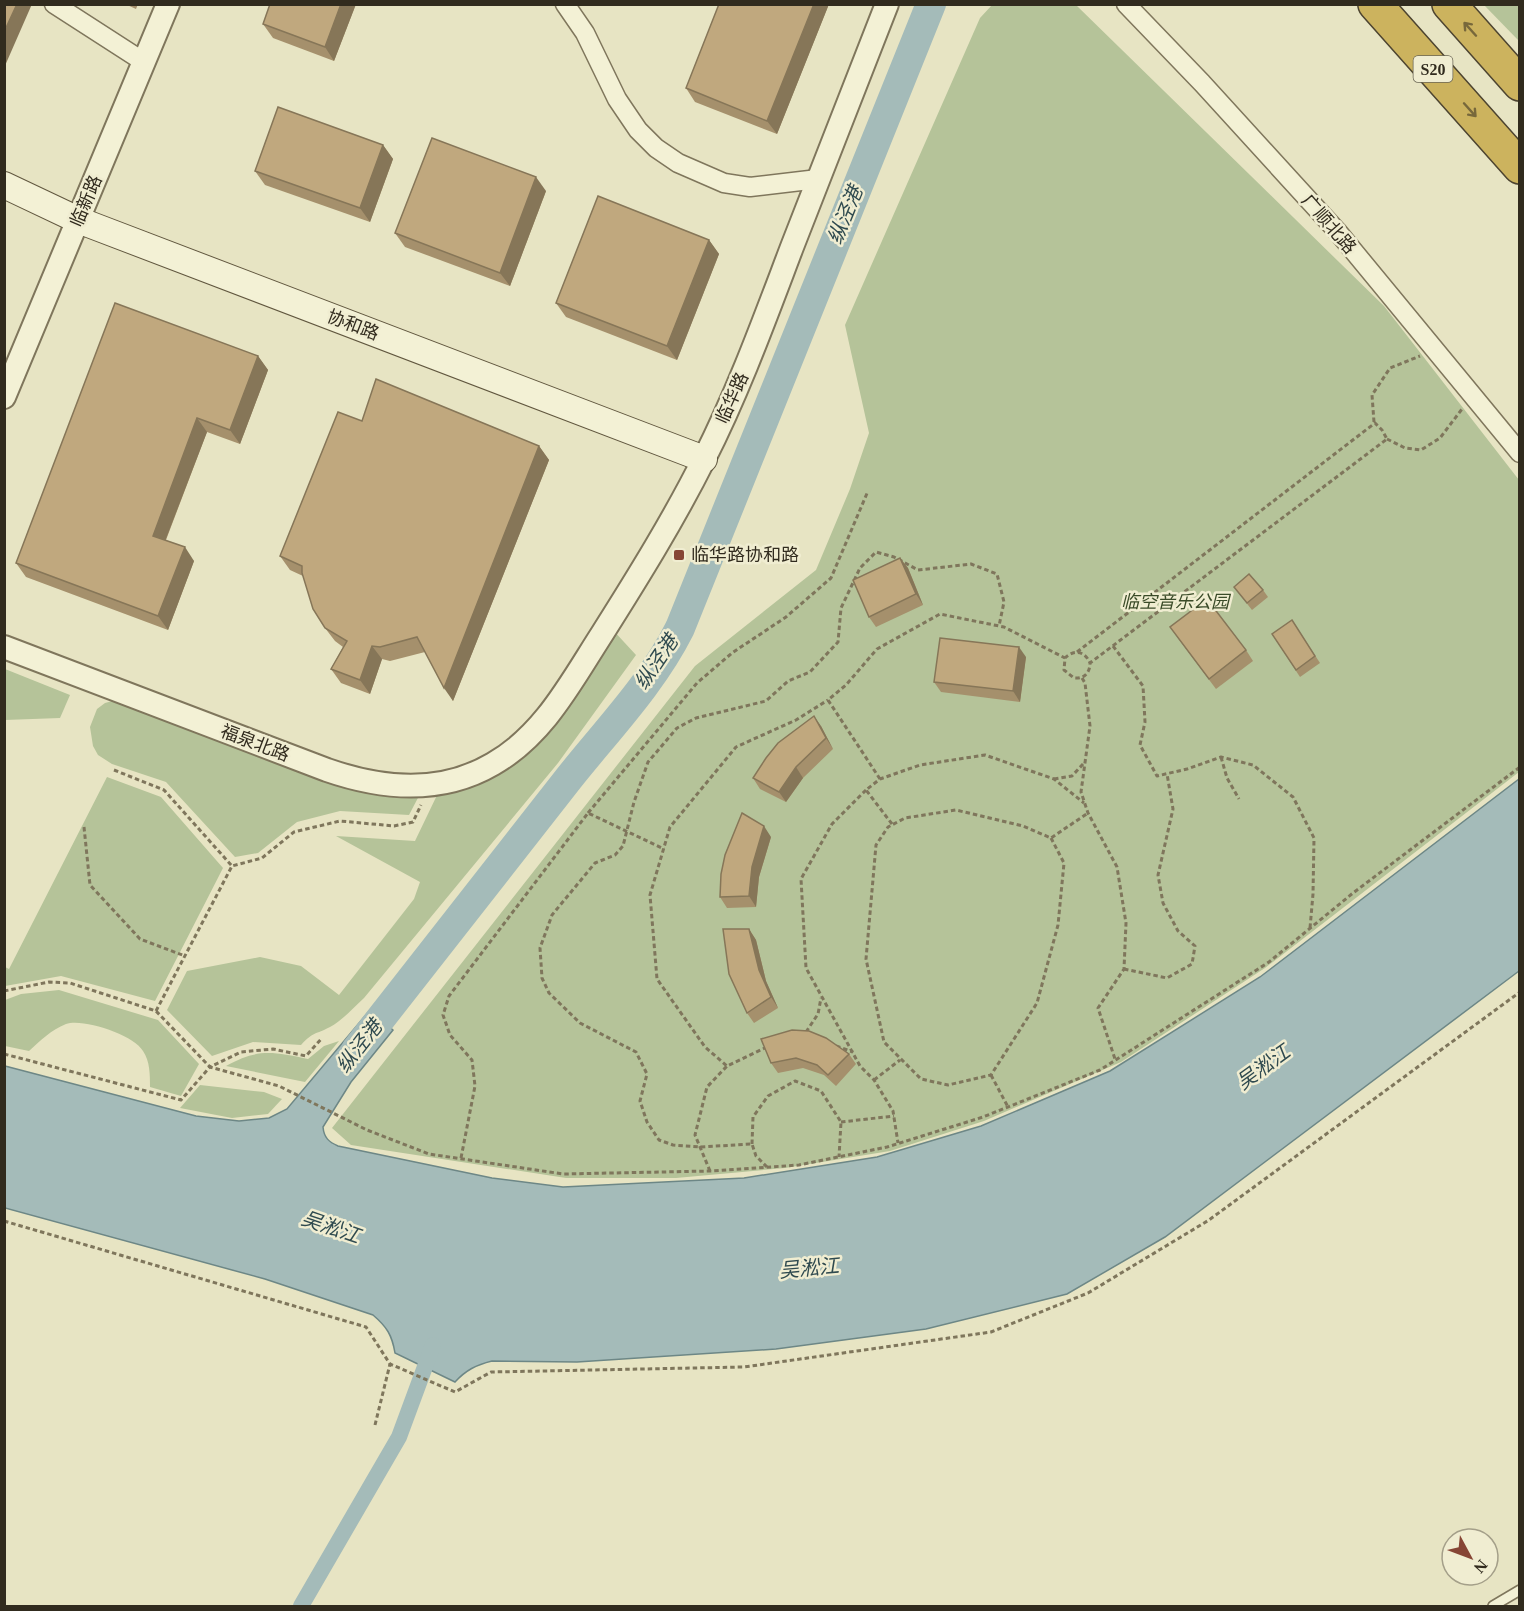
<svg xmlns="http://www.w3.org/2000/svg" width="1524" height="1611" viewBox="0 0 1524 1611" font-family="'Times New Roman','Noto Sans SC',serif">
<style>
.green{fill:#b5c399}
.water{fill:#a4bbb9;stroke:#6d8786;stroke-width:1.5}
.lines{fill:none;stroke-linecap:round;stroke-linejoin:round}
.canal{stroke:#a4bbb9;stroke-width:16}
.river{stroke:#a4bbb9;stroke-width:30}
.service-casing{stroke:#7f765c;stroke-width:12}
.minor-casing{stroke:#7f765c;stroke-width:21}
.tertiary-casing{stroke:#7f765c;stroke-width:26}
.secondary-casing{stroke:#61573f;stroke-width:28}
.motorway-casing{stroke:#4d4430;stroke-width:36}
.path{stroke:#7f765c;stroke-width:3;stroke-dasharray:4.5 3;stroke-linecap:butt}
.service{stroke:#f3f1d5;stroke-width:9}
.minor{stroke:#f3f1d5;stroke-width:18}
.tertiary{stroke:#f3f1d5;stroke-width:22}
.secondary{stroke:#f3f1d5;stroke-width:26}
.motorway{stroke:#ccb35e;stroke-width:33}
.wall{fill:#a5906c}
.shaded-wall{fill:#867658}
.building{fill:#c0a87e;stroke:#867658;stroke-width:1.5}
.oneway{stroke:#77683b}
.poi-dot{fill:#864534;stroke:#f0edd1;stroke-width:2}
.labels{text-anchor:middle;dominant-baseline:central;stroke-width:5;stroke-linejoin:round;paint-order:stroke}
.shield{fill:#f0edd1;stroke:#6a6554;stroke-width:1.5}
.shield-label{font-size:16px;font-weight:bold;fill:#312b1e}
.street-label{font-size:18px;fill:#312b1e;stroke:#f0edd1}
.poi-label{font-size:18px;fill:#312b1e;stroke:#f0edd1;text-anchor:start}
.park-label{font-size:18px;font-style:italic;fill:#3a4b28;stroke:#f0edd1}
.water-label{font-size:20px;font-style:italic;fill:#2f4a4f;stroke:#f0edd1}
</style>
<rect width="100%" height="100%" fill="#e7e4c3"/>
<g class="green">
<path d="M992 5H1076L1384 306 1519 480V772L1265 968 1121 1062 984 1121 890 1151 785 1168 676 1178H566L351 1145 332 1128 695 666 816 570 850 489 869 433 845 325 980 18Z"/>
<path d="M1484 5H1519V41Z"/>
<path d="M612 629 636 655 558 763 364 998C354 1007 343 1020 330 1027 315 1035 314 1031 301 1045L253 1042 212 1056 167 1010 187 971 260 957 301 966 339 995 414 899 420 882 336 836 415 841 439 791 488 778Z"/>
<path d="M5 669 70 695 60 718 5 720Z"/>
<path d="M116 700 420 794 409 815 340 811 297 822 258 853 235 857 166 782 112 764 98 755 93 746 90 727 97 709 105 703Z"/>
<path d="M107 777 161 797 223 868 155 1001 61 976 5 986V967L9 969Z"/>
<path d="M59 990 158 1020 199 1064 181 1096 150 1087C150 1075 150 1061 143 1051 134 1035 83 1018 66 1024 51 1030 41 1040 29 1051L5 1046V1000L21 994Z"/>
<path d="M339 1041 305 1082 226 1066C258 1048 273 1052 308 1059L324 1046Z"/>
<path d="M200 1085 264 1092 282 1099 268 1114 232 1118 180 1108Z"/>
</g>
<path class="water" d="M1519 779V971L1165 1237 1067 1294 926 1329 776 1349 577 1362 492 1361C476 1365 466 1370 455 1382L395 1353C392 1335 387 1327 373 1315L265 1279 5 1208V1066L196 1116 239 1121 269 1118 287 1109 370 1010 393 1030 351 1082 323 1127C324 1138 329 1142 338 1146L492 1178 563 1187 744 1178 877 1157 981 1126 1110 1071 1260 977Z"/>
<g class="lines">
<path class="canal" d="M301 1606 399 1437 433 1345"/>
<path class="river" d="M356 1050C427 959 498 868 569 778 608 729 652 684 680 628L931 4"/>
<g class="service-casing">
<path id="service" d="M1493 1606 1520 1590"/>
</g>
<g class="minor-casing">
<g id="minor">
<path d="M54 4 144 62"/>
<path d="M565 4 585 33 617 99 638 130 656 148 678 163 724 183 750 187 818 179"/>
<path d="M1126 4 1202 83 1337 231 1520 453"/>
</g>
</g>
<g class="tertiary-casing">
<g id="tertiary">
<path d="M4 397 168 4"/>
<path d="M4 647 327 770C382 789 440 795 493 764 544 735 571 682 602 634 638 577 674 519 704 459 739 390 765 318 792 247 823 166 855 85 887 4"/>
</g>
</g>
<g class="secondary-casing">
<path id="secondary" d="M4 185 78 220 704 459"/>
</g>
<g class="motorway-casing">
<g id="motorway">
<path d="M1375 4 1520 167"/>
<path d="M1449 4 1520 84"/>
</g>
</g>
<g class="path">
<path d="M1374 422 1372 395 1390 368 1420 356"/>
<path d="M1387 439 1405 448 1421 450 1440 438 1462 409"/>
<path d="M1113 646 1143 686 1145 722 1140 745 1157 776 1187 769 1221 757 1253 765 1293 797 1314 838 1313 894 1310 928"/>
<path d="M1077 652 1375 423 1382 430 1387 439 1090 663C1090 673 1084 679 1074 678L1064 670 1065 658C1074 649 1085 651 1090 663"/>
<path d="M1082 678 1085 683 1090 726 1081 792 1088 813 1117 867 1126 923 1124 969 1098 1008 1115 1059"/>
<path d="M1221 757 1227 778 1239 799"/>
<path d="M114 770 164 790 232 866"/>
<path d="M880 779 828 700 846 685 877 649 940 614 1004 627 1065 658"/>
<path d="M1054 779 1072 776 1084 763"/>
<path d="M866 790 832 824 801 879 806 968 860 1066 874 1080 893 1111 898 1143"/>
<path d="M588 813 697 683 732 653 786 617 831 578 868 491"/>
<path d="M892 824 866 790 880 779 920 765 985 755 1054 779 1084 803"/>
<path d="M84 827 90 885 140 939 185 956"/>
<path d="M1051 838 1064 863 1058 925 1037 1003 991 1075 948 1085 921 1079 884 1042 866 959 876 845 888 827 905 818 956 810 1023 826 1051 838 1088 813"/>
<path d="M1124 969 1167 978 1192 964 1195 946 1178 931 1163 903 1158 875 1173 809 1167 774"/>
<path d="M4 991 49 982 70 983 156 1011 210 1067 241 1052 273 1049 306 1056 322 1038"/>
<path d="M156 1011 232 866 262 858 294 832 340 821 394 826 413 822 421 805"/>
<path d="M806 1032 818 1014 821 998"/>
<path d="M836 1046 853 1052"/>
<path d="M767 1047 727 1066 705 1047 657 979 650 895 670 827 736 747 796 720 828 700"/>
<path d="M4 1054 181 1100 210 1067 279 1086 367 1130 429 1154 563 1174 710 1171 799 1165 887 1147 983 1117 1100 1070 1269 962 1353 893 1520 767"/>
<path d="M991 1075 1008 1107"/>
<path d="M874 1080 900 1060"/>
<path d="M841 1122 894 1116"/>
<path d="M752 1144 753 1117 768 1096 795 1081 821 1091 841 1122 839 1157"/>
<path d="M461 1158 475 1086 472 1060 450 1035 443 1015 449 996 588 813 664 849"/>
<path d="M767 1167 756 1156 752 1144 700 1147 673 1145 659 1140 647 1122 640 1101 647 1074 636 1052 580 1023 549 993 542 978 540 948 552 915 595 863 615 855 623 846 634 802 648 762 677 728 696 718 766 701 788 681 810 672 838 642 841 608 860 568 876 552 894 557 918 570 971 564 997 574 1004 602 999 626"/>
<path d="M710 1171 695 1135 707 1087 727 1066"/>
<path d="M4 1221 366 1327 390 1364 455 1392 491 1372 744 1367 991 1332 1088 1293 1209 1220 1520 992"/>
<path d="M375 1425 390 1364"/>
</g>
<use href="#service" class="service"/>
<use href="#minor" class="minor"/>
<use href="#tertiary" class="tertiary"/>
<use href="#secondary" class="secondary"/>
<use href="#motorway" class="motorway"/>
</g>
<g class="wall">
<path d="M125 4H138L136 9Z"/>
<path d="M356 4 334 61 273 38 263 24Z"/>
<path d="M719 4H829L777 134 695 102 686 88Z"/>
<path d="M383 145 393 159 370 222 265 185 255 171Z"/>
<path d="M546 191 510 286 405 247 395 233Z"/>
<path d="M709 240 719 254 677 360 566 317 556 303Z"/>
<path d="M258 356 268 370 240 444 207 432 166 540 194 561 168 630 26 577 16 563Z"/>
<path d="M362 421 539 446 549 460 453 701 425 652 390 661 382 659 370 694 341 683 331 669 343 647 335 641 325 628 303 576 290 570 280 556Z"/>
<path d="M900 558 908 568 923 605 876 627 869 617Z"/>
<path d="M1234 587 1263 590 1268 597 1252 610Z"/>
<path d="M1292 620 1320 663 1300 677 1272 634Z"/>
<path d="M1177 637 1246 650 1253 661 1216 689Z"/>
<path d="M1026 657 1020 702 941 692 934 682Z"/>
<path d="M821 726 833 749 803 778 786 802 760 789 753 778Z"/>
<path d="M771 837 759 877 756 907 727 908 720 897Z"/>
<path d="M749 929 756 940 766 981 778 1008 754 1023 747 1013Z"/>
<path d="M761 1039 849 1054 856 1064 836 1086 824 1075 803 1068 778 1073 771 1063Z"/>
</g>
<g class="shaded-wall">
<path d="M17 4H32L4 68V32Z"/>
<path d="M341 4H356L334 61 325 47Z"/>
<path d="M814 4H829L777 134 767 121Z"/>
<path d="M383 145 393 159 370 222 360 208Z"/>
<path d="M536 177 546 191 510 286 500 273Z"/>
<path d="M709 240 719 254 677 360 667 346Z"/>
<path d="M258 356 268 370 240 444 230 430Z"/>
<path d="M197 418 207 432 162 549 153 536Z"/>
<path d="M539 446 549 460 453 701 444 688Z"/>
<path d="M185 547 194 561 168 630 158 616Z"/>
<path d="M900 558 908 568 923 605 916 594Z"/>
<path d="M372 646 382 659 370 694 360 680Z"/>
<path d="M1019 647 1026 657 1020 702 1013 691Z"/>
<path d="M814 716 821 726 833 749 826 738Z"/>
<path d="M796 767 803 778 786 802 779 792Z"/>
<path d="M764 826 771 837 759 877 756 907 749 896 752 867Z"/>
<path d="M749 929 756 940 766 981 778 1008 771 997 759 970Z"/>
</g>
<g class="building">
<path d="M4 4H17L4 32Z"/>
<path d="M270 4H341L325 47 263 24Z"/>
<path d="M719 4H814L767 121 686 88Z"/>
<path d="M278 107 383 145 360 208 255 171Z"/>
<path d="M432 138 536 177 500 273 395 233Z"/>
<path d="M598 196 709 240 667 346 556 303Z"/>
<path d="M115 303 258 356 230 430 197 418 153 536 185 547 158 616 16 563Z"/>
<path d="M376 379 539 446 444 688 417 637 380 647 372 646 360 680 331 669 347 641 325 628 313 609 302 573V566L280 556 338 412 362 421Z"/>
<path d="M900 558 916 594 869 617 853 580Z"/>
<path d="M1249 574 1263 590 1247 603 1234 587Z"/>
<path d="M1207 599 1246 650 1209 679 1170 627Z"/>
<path d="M1292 620 1315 656 1296 670 1272 634Z"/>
<path d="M940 638 1019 647 1013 691 934 682Z"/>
<path d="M814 716 826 738 796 767 779 792 753 778 766 758 778 743Z"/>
<path d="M742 813 764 826 752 867 749 896 720 897 721 874 725 855Z"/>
<path d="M723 929H749L759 970 771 997 747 1013 729 974Z"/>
<path d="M792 1030 809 1031 826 1038 849 1054 828 1075 817 1065 796 1058 771 1063 761 1039Z"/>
</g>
<defs><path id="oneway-shaft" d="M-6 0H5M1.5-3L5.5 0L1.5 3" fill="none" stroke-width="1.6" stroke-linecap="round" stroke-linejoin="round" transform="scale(1.5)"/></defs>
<g class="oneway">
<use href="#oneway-shaft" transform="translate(1470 29) rotate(-132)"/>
<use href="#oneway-shaft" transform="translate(1470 110) rotate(48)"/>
</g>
<rect class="poi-dot" x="673" y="549" width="12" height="12" rx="3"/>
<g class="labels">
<rect class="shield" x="1413.5" y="56" width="39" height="26" rx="4.5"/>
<g class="shield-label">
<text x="1433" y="69">S20</text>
</g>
<g class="street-label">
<text transform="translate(86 201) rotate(-67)">临新路</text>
<text transform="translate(1329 224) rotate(49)">广顺北路</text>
<text transform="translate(353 325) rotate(21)">协和路</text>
<text transform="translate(732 398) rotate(-66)">临华路</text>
<text transform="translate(255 743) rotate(21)">福泉北路</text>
</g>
<g class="poi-label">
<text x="691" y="555">临华路协和路</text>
</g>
<g class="park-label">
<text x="1175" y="602">临空音乐公园</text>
</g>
<g class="water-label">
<text transform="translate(845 215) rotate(-68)">纵泾港</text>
<text transform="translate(656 662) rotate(-56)">纵泾港</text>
<text transform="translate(359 1046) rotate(-52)">纵泾港</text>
<text transform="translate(1263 1067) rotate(-36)">吴淞江</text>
<text transform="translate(331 1227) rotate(19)">吴淞江</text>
<text transform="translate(809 1268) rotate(-5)">吴淞江</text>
</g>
</g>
<rect width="1524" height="1611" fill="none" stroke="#312b1e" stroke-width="12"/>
<g transform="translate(1470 1557) rotate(131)"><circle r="28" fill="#f0edd1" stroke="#a49f89" stroke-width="1.5"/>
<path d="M0-4.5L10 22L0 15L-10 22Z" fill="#864534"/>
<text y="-9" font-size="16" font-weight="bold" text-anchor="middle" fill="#312b1e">N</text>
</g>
</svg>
